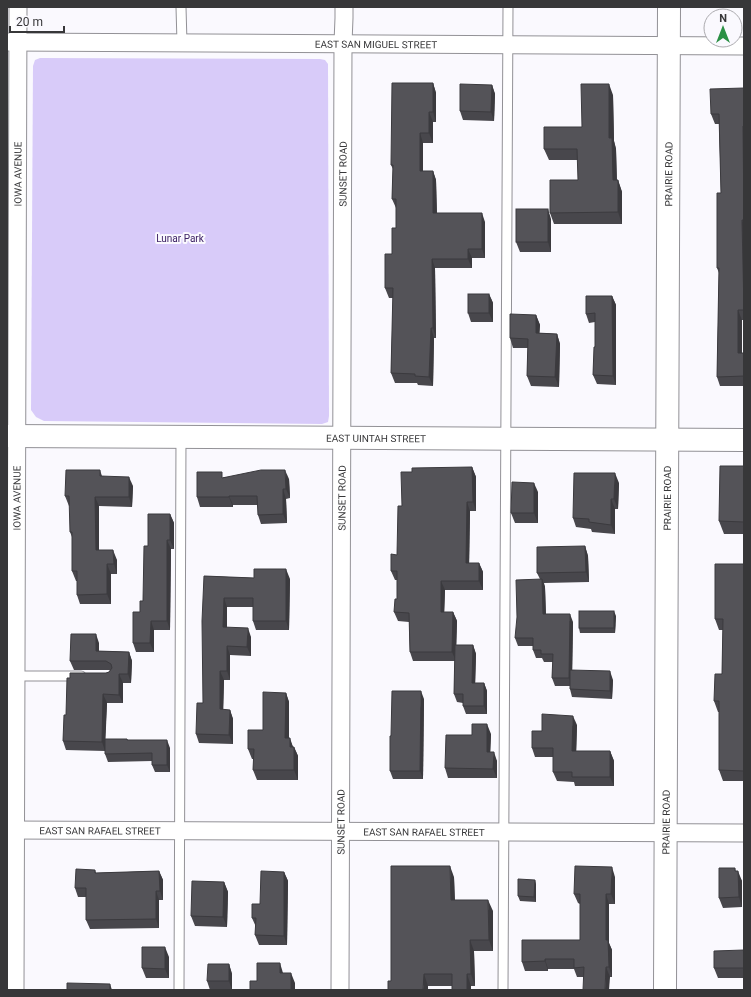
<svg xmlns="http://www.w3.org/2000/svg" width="751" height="997" viewBox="0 0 751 997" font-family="Roboto,sans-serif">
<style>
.green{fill:#d8cbf9}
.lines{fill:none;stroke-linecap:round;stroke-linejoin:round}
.service-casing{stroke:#929196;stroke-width:11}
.minor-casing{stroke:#929196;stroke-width:19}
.tertiary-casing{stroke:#929196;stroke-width:24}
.secondary-casing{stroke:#929196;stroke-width:24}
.service{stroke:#fff;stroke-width:9}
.minor{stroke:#fff;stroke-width:17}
.tertiary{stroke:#fff;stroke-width:22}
.secondary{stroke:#fff;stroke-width:22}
.wall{fill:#48474c}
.shaded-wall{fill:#3b3a3e}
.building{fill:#545358;stroke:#3b3a3e}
.labels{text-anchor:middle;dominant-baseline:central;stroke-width:4;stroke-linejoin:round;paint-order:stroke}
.street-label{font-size:10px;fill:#373739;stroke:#faf9fe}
.park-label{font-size:10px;fill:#3c2164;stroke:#faf9fe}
</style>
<rect width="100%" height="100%" fill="#faf9fe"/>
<path class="green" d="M40 58 320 59 325 60 328 64 329 416 328 422 322 424 44 421 36 417 31 410 33 66 35 60Z"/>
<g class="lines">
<g class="service-casing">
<g id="service">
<path d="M181 7 182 43"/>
<path d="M16 676H81"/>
<path d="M179 990 181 436"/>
<path d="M503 990 508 7"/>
</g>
</g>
<g class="minor-casing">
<g id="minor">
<path id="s1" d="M7 42 744 46"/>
<path id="s2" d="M7 830 744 833"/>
<path id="s3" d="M15 990 18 7"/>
<path id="s4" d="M340 990 343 43 344 18V7"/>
</g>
</g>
<g class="tertiary-casing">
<g id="tertiary">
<path id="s5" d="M665 990 669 7"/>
</g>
</g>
<g class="secondary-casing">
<g id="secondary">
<path id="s6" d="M7 436 744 440"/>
</g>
</g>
<use href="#service" class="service"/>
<use href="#minor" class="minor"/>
<use href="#tertiary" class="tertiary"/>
<use href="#secondary" class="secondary"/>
</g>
<g class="wall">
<path d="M433 83 436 93V122H433V143H423V171H433L436 180 437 213 485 222V258H472V268H435L436 338H434L433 386 418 385 417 383H395L391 373 393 298H389L385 288 392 254 396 228V208L392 199 393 169 391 165Z"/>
<path d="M492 85 495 94 494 121 463 120 460 111Z"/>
<path d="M744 88V320H742V353H744V386H720L717 377 719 273 717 268 721 193 719 124H715L711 114Z"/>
<path d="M613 95 614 141 616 149 617 180H618L622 192V224H554L550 213 578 180V160H549L544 149 582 127Z"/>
<path d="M551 219V252H520L516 242Z"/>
<path d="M489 294 493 303V322H471L468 313Z"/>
<path d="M612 296 616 305V385L597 384 593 375 595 347V322L589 323 586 314Z"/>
<path d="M536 315 540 325 539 333 557 334 560 344 559 387 531 386 527 376 528 348H513L510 338Z"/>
<path d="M744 466V534H724L719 521Z"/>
<path d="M472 467 476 477V511H470L469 563H479L483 572V590H445L444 612H453L457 621 456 645H473L476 654 475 683H484L487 691V714H466L463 706V703L457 702 454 694 455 661H413L410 652 409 622 398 621 394 612 397 599V580H395L391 571 397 555 402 506 412 472Z"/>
<path d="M100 470 102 476 133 486 132 507 99 506V550L117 560V574H111V604H80L77 595V581H76L72 571V537L70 532V506H69L65 496Z"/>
<path d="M224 477 289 479 290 498 286 499 287 523 261 524 258 515V505H233V507H200L197 497Z"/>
<path d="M619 483 618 509H615V534L592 532 591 529 576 527 573 518Z"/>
<path d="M538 492V523H515L511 513Z"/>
<path d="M170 514 174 523V549H171L170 630H154V652H136L133 643 140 612 143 601 148 546Z"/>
<path d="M585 546 588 556 589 582 544 583 545 587 546 614 573 622 572 670 613 680 612 699 572 697 570 689V686H555L552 678 553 662H544L542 658H536L533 650V646H518L515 638 540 579 537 573Z"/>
<path d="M744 564V781H723L719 770V712H718L714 701 722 674 723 630H719L715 619Z"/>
<path d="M204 576 254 578 290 579 289 630H256L253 621V607H227V628L251 637V656L230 655V680H224L223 710H230L233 719V744L199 743 196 734 203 703Z"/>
<path d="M616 616 615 633H580L579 628Z"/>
<path d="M99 643V651L129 652 132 661 131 683H123V703H107L105 739H127L128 740 170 748V772H155L152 765V761L108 762 105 754V743V751L66 750 63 741 70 678 106 673 109 672 110 670H74L70 661Z"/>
<path d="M286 693 289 702V738L293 747H294L298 756V780H257L253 770 254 759H252L248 749 263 730Z"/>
<path d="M424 699 423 779H393L390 771Z"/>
<path d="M577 725 576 751H610L614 761V786H575L574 782 557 781 553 772V757H535L532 748 542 731Z"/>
<path d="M491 734 490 752 497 761V778H448L445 768 472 735Z"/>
<path d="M95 870 96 873 159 871 163 880V900H159V928L90 929 86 920V897H78L75 888Z"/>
<path d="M736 871 742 881V907L723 908 719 898Z"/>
<path d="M284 872 288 881 287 945H259L255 935 256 927 252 918 260 904Z"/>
<path d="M454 877 455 900 493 911V951H474L475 986H428L391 981Z"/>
<path d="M615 877V904H609V943L612 950V977H577L574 969H548V971H525L522 962 580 940V904L578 903 574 894Z"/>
<path d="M535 880 536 885V902L520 901 518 896Z"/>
<path d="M224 882 228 892 227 927 195 926 191 916Z"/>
<path d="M744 950V978H718L714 968Z"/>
<path d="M169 957V978H146L142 968Z"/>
<path d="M229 964 232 974V990H210L207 981Z"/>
</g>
<g class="shaded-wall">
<path d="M433 83 436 93V122L433 112Z"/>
<path d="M609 84 613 95 614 141 616 149 617 192 613 180 609 138Z"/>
<path d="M492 85 495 94 494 121 491 112Z"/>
<path d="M429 112 433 122V143L429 133Z"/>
<path d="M743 126 744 128V180Z"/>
<path d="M420 133 423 143V180L420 171Z"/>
<path d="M433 171 436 180 437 222 433 213Z"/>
<path d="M618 180 622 192V224L618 212Z"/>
<path d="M548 209 551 219V252L548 242Z"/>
<path d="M482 213 485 222V258L482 249Z"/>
<path d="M742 220 744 226V296Z"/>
<path d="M468 249 472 258V268L468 259Z"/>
<path d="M432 259 435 268 436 338 433 328Z"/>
<path d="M489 294 493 303V322L489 313Z"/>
<path d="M612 296 616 305V385L613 376Z"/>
<path d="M738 310 742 320V363L738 353Z"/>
<path d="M536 315 540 325 539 343 536 333Z"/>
<path d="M431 328 434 338 433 386 429 377Z"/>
<path d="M557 334 560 344 559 387 555 377Z"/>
<path d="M472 467 476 477V511L473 502Z"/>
<path d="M285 470 289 479 290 498 286 489Z"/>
<path d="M615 473 619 483 618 509 614 499Z"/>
<path d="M129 477 133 486 132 507 129 497Z"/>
<path d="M534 483 538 492V523L534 513Z"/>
<path d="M283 489 286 499 287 523 283 514Z"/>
<path d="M229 496 233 505V507L229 497Z"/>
<path d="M95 497 99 506V560L96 550Z"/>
<path d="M611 499 615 509V534L611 525Z"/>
<path d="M467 502 470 511 469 572 466 563Z"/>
<path d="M170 514 174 523V549L170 540Z"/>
<path d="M167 540 171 549 170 630 167 621Z"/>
<path d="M585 546 588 556 589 582 586 572Z"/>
<path d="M113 550 117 560V574L114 564Z"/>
<path d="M479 563 483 572V590L479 581Z"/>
<path d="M107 564 111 574V604L107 594Z"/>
<path d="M286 569 290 579 289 630 286 621Z"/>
<path d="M542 579 545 587 546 622 543 614Z"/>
<path d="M441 581 445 590 444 621 441 612Z"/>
<path d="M224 598 227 607V637L223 627Z"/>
<path d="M614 611 616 616 615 633 614 628Z"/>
<path d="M453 612 457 621 456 661 452 652Z"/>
<path d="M570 614 573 622 572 686 569 678Z"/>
<path d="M151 621 154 630V652L150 643Z"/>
<path d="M248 628 251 637V656L247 647Z"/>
<path d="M96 634 99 643V660L96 651Z"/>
<path d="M473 645 476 654 475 691 472 683Z"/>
<path d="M227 646 230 655V680L227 671Z"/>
<path d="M129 652 132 661 131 683 128 674Z"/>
<path d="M220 671 224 680 223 719 220 709Z"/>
<path d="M610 671 613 680 612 699 610 691Z"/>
<path d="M119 674 123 683V703L119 695Z"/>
<path d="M484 683 487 691V714L484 706Z"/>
<path d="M421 691 424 699 423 779 420 771Z"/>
<path d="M286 693 289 702V747L285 738Z"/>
<path d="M103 694 107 703 105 751 102 742Z"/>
<path d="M230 710 233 719V744L229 735Z"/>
<path d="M573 716 577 725 576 761 572 751Z"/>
<path d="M487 724 491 734 490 761 487 752Z"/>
<path d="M290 738 293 747H290Z"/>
<path d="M167 740 170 748V772L167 765Z"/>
<path d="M294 747 298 756V780L294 770Z"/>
<path d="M610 751 614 761V786L610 777Z"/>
<path d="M494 752 497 761V778L493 769Z"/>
<path d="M450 866 454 877 455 912 451 900Z"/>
<path d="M612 867 615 877V904L611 894Z"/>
<path d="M735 868 738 877V871L742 881V907L739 897Z"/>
<path d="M159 871 163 880V900L160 891Z"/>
<path d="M284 872 288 881 287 945 284 936Z"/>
<path d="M535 880 536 885V902L534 897Z"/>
<path d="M224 882 228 892 227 927 223 917Z"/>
<path d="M156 891 159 900V928L156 919Z"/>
<path d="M606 894 609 904V943L612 950V977L609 967 606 940Z"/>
<path d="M488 900 493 911V951L489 940Z"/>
<path d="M470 940 474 951 475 986 471 974Z"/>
<path d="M165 947 169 957V978L165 969Z"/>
<path d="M545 959 548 969V971L545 961Z"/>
<path d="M280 963 283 973H280Z"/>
<path d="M229 964 232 974V990L229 981Z"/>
<path d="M606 967 610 977 609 990H605Z"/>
<path d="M291 973 295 983V990H291Z"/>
<path d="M424 974 428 986V990H423Z"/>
<path d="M467 974 471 986V990H467Z"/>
<path d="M110 984 112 990H110Z"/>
</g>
<g class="building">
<path d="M392 83H433V112H429V133H420V171H433V213H482V249H468V259H432L433 328H431L429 377 415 376V374L391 373 393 288H385V254H392V228H396V199H392L393 165H391Z"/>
<path d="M460 84 492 85 491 112 460 111Z"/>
<path d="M581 84H609V138H612L613 180H618V212L550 213V180H578L577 149H544V127H582Z"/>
<path d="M744 88V126H743L744 220H742L744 310H738V353H744V376L717 377 719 268H717V193H721L719 114H711L710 89Z"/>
<rect x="516" y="209" width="32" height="33"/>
<rect x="468" y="294" width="21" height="19"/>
<path d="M586 296H612L613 376 593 375 594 347H595V313L586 314Z"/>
<path d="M510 314 536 315V333L557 334 555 377 527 376 528 339 510 338Z"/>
<path d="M720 466H744V522L719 521Z"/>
<path d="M472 467 473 502H467L466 563H479V581H441V612H453L452 652H410L409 613 394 612 395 599H397V571H391V554L397 555 398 506H402L401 472H412V468Z"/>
<path d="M66 470H100V476L129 477V497H95L96 550H113L114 564H107V594L77 595V571H72V532H70L69 496H65Z"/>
<path d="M261 470H285L286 489H283V514L258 515 257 496H229V497H197V472H222V478Z"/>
<path d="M574 473H615L614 499H611V525L589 522V519L573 518Z"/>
<path d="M512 482 534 483V513H511Z"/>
<path d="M148 514H170V540H167V621H151L150 643H133V612H140V601H143L144 546H148Z"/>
<path d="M585 546 586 572 537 573V547Z"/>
<path d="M715 564H744V771L719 770V701H714L715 674H722L723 619H715Z"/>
<path d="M254 569H286V621H253V598H224L223 627 248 628 247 647 227 646V671H220V709L230 710 229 735 196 734 197 703H203L202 621 204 576 254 578Z"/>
<path d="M542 579 543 614H570L569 678H552L553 654H541V650H533V638H515L517 617 516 580Z"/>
<rect x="579" y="611" width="35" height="17"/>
<path d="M71 634H96V651L129 652 128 674H119V695L103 694 102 742 63 741 64 715H66L67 678H70V673H106L109 672 112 668 111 664 106 661H70Z"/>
<path d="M455 645H473L472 683H484V706H463V694H454Z"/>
<path d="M570 670 610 671V691L570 689Z"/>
<path d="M392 691H421L420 771H390V736H391Z"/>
<path d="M263 692 286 693 285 738H290V747H294V770H253L254 749H248V730H263Z"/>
<path d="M542 714 573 716 572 751H610V777H572V772H553V748H532V731H542Z"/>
<path d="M472 724H487V752H494L493 769 445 768 446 735H472Z"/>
<path d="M105 739H127V740H167V765H152V753L105 754Z"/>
<path d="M391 866H450L451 900H488L489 940H470L471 974H467V990H452V974H424L423 990H388V981H391Z"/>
<path d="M575 866 612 867 611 894H606V940H608L609 967H606L605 990H583L584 967 574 968V959H545V961L522 962V940H580V894H574Z"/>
<path d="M719 868H735V871H738L739 897 719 898Z"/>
<path d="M76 869 95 870V873L159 871 160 891H156V919L86 920V888H75Z"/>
<path d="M261 871 284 872V936L255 935 256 918H252V904H260Z"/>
<path d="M518 879 535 880 534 897 518 896Z"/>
<path d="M192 881 224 882 223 917 191 916Z"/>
<path d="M142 947H165V969L142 968Z"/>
<path d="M744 950V968H714V951Z"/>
<path d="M257 963H280V973H291V990H250V981H257Z"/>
<path d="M208 964H229V981H207Z"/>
<path d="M67 983 110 984V990H67Z"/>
</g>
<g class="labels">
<g class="street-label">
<text stroke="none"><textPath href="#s1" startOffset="369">EAST SAN MIGUEL STREET</textPath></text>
<text stroke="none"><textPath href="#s4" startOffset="816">SUNSET ROAD</textPath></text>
<text stroke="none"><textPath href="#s5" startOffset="816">PRAIRIE ROAD</textPath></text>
<text stroke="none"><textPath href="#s3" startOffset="816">IOWA AVENUE</textPath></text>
<text stroke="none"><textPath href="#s6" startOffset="369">EAST UINTAH STREET</textPath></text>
<text stroke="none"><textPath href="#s3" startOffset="492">IOWA AVENUE</textPath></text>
<text stroke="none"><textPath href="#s4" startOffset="492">SUNSET ROAD</textPath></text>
<text stroke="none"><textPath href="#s5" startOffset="492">PRAIRIE ROAD</textPath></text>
<text stroke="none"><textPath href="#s4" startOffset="168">SUNSET ROAD</textPath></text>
<text stroke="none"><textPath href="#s5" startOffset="168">PRAIRIE ROAD</textPath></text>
<text stroke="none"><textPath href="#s2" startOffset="93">EAST SAN RAFAEL STREET</textPath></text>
<text stroke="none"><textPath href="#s2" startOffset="417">EAST SAN RAFAEL STREET</textPath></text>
</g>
<g class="park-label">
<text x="180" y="238">Lunar Park</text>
</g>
</g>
<rect width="751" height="997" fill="none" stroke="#373739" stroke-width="16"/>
<g transform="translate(723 28)"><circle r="19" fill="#faf9fe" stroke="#acabaf"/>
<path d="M0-3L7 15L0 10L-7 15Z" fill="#2b9045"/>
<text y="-6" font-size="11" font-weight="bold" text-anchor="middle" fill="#373739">N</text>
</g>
<path d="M10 26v6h54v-6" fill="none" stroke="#373739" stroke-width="2"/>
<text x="16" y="26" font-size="12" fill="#373739" stroke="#faf9fe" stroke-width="3" paint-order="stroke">20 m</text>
</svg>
